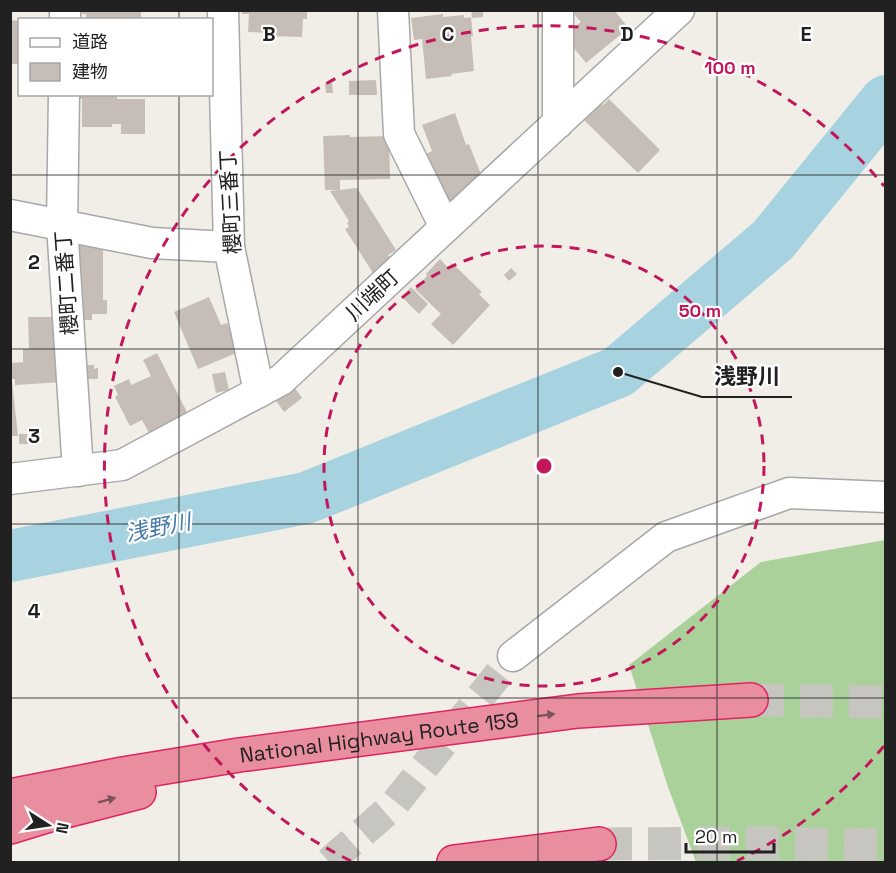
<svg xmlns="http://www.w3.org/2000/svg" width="896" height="873" viewBox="0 0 896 873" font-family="'Space Grotesk','Noto Sans JP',sans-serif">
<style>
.forest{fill:#abd19b}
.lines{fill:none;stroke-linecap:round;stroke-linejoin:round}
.river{stroke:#a7d2df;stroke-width:52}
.building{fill:#c6beb6}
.minor-tunnel{stroke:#c7c5bf;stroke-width:30;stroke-dasharray:30 15;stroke-linecap:butt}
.highway-tunnel{stroke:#c7c5bf;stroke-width:33;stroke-dasharray:33 16;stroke-linecap:butt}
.minor-casing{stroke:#a8a8a8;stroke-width:33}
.highway-casing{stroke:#df2462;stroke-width:36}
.minor{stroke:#fff;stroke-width:30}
.highway{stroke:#e98e9e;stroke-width:33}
.oneway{fill:#7b5259}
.grid{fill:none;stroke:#212121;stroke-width:1.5;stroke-opacity:0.55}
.ring{fill:none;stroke:#c2185b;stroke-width:3;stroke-dasharray:10 8}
.labels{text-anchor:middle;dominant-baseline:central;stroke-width:4.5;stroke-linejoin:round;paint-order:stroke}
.street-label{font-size:21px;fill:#212121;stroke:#fff}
.water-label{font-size:22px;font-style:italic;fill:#4779ac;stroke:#fff}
.grid-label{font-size:20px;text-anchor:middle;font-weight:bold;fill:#212121;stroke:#fff;stroke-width:4.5;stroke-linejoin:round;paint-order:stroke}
.centre{fill:#c2185b;stroke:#fff;stroke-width:3}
.ring-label{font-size:18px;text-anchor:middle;font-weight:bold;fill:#c2185b;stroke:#fff;stroke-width:4.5;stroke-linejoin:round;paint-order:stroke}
.leader{fill:none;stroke:#212121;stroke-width:2}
.callout-dot{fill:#212121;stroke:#fff;stroke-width:2}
.callout-label{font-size:22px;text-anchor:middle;font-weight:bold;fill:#212121;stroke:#fff;stroke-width:4.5;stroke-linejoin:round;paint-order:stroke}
</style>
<rect width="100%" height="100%" fill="#f1eee7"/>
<path class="forest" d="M885 540V862H696L668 787 629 665 761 562Z"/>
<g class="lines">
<path class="river" d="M10 556 306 498 618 372 773 240 886 101"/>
</g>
<g class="building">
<path d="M82 10H141V20H86V14H82Z"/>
<path d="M242 10H307V19H303L302 37 270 36V33L248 32 249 14H242Z"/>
<path d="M471 10H483V17L472 18Z"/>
<path d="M573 10H614L635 36 628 43 620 35 586 63 564 36 581 22 572 12Z"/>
<path d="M443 14V17L464 15V18L471 17 473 37 471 36 474 71 451 74 452 76 426 79 422 39 414 40 411 18Z"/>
<path d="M10 20 20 21V64H10Z"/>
<path d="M376 80 377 95H349V81Z"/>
<path d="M325 83H332L333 93H326Z"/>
<path d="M78 94H117V99H145V134H121V124H112V127H82V99H78Z"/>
<path d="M609 99 660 150 638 173 584 120 601 103 603 105Z"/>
<path d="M455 113 466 145 469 144 484 182 442 210 424 155 432 151 422 125Z"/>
<path d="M350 135V137L389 136 390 179 340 180V190H325L323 136Z"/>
<path d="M357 188 396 250 388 255 391 261 373 273 345 229 349 227 347 223 349 221 330 191Z"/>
<path d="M68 237 103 245V300H107V314H92V320H76Z"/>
<path d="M440 259 448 268 452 263 482 292 479 294 490 305 453 345 431 324 441 314 415 289 427 276 426 274Z"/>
<path d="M511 268 517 274 509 281 504 275Z"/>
<path d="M411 287 428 304 419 314 402 297Z"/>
<path d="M209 297 221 325 227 323 239 352 198 369 174 312Z"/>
<path d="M28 317H57L63 382 15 385V379H10V363L23 362V349H29Z"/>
<path d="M157 353 188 414 149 433 142 420 130 426 115 397 118 395 114 386 129 379 131 385 151 376 143 360Z"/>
<path d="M80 365H94V369L98 368V379H80Z"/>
<path d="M225 372 229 390 216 393 212 374Z"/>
<path d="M10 381H12L18 436H10Z"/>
<path d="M292 384 302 398 284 412 274 398Z"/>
<path d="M19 434H27L28 444H19Z"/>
</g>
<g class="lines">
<path class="minor-tunnel" d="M329 862 393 806 513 656"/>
<g class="highway-tunnel">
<path d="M751 700 886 702"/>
<path d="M599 844 752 843 886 845"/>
</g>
<g class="minor-casing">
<g id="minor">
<path d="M65 10V20"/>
<path d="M223 10 229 247 259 392"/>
<path d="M393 10 399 134 445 227"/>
<path d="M64 94 62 225 78 471"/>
<path d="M558 123V10"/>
<path d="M10 215 152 243 229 247"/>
<path d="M10 479 122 465 281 380 679 10"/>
<path d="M513 656 666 537 789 493 886 497"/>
</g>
</g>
<g class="highway-casing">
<g id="highway">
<path id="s1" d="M10 796 123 774 239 755 447 728 578 711 751 700"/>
<path d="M10 827 46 816 139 792"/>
<path d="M454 862 599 844"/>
</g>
</g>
<use href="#minor" class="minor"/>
<use href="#highway" class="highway"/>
</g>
<defs><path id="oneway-solid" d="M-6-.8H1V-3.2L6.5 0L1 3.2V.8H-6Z" transform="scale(1.5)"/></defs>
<g class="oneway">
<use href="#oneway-solid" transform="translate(546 715) rotate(-7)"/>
<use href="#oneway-solid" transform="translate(107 800) rotate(-15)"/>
</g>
<path class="grid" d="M179 10V20M358 10V862M538 10V862M717 10V862M179 94V862M10 175H886M10 349H886M10 524H886M10 698H886"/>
<g class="ring">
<circle cx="544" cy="466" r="220"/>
<path d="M884 746A440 440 0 0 1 737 861M351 861A440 440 0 1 1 884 186"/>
</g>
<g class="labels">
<g class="street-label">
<text transform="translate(230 202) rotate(-93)">櫻町三番丁</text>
<text transform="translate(66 283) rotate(-94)">櫻町二番丁</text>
<text transform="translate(372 295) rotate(-43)">川端町</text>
<text stroke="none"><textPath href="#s1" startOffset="374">National Highway Route 159</textPath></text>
</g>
<g class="water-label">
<text transform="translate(158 527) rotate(-11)">浅野川</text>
</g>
</g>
<g class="grid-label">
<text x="269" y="41">B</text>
<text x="448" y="41">C</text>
<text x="627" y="41">D</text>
<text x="806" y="41">E</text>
<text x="34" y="269">2</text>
<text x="34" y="443">3</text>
<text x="34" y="618">4</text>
</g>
<circle cx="544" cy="466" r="9" class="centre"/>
<g class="ring-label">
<text x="730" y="74">100 m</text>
<text x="700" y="317">50 m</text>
</g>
<path class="leader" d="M618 372L702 397H792"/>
<circle class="callout-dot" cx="618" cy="372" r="6"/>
<g class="callout-label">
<text x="747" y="384">浅野川</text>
</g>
<rect width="896" height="873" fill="none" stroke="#212121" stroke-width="24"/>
<rect x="18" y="18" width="195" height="78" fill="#ffffff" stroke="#a6a6a6" stroke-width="1.5"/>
<rect x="30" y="38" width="30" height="9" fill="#ffffff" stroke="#a6a6a6" stroke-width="1.5"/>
<text x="72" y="48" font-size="18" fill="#212121">道路</text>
<rect x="30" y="63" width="30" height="18" fill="#c6beb6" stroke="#a6a6a6" stroke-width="1.5"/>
<text x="72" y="78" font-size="18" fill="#212121">建物</text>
<g transform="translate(48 825) rotate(102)" stroke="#ffffff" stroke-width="4.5" paint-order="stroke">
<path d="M0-4.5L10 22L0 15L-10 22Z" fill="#212121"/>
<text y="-9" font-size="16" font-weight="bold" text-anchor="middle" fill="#212121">N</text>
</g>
<path d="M686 843v9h88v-9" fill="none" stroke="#212121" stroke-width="3"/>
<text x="695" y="843" font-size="18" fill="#212121" stroke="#ffffff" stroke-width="4.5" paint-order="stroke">20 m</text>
</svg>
